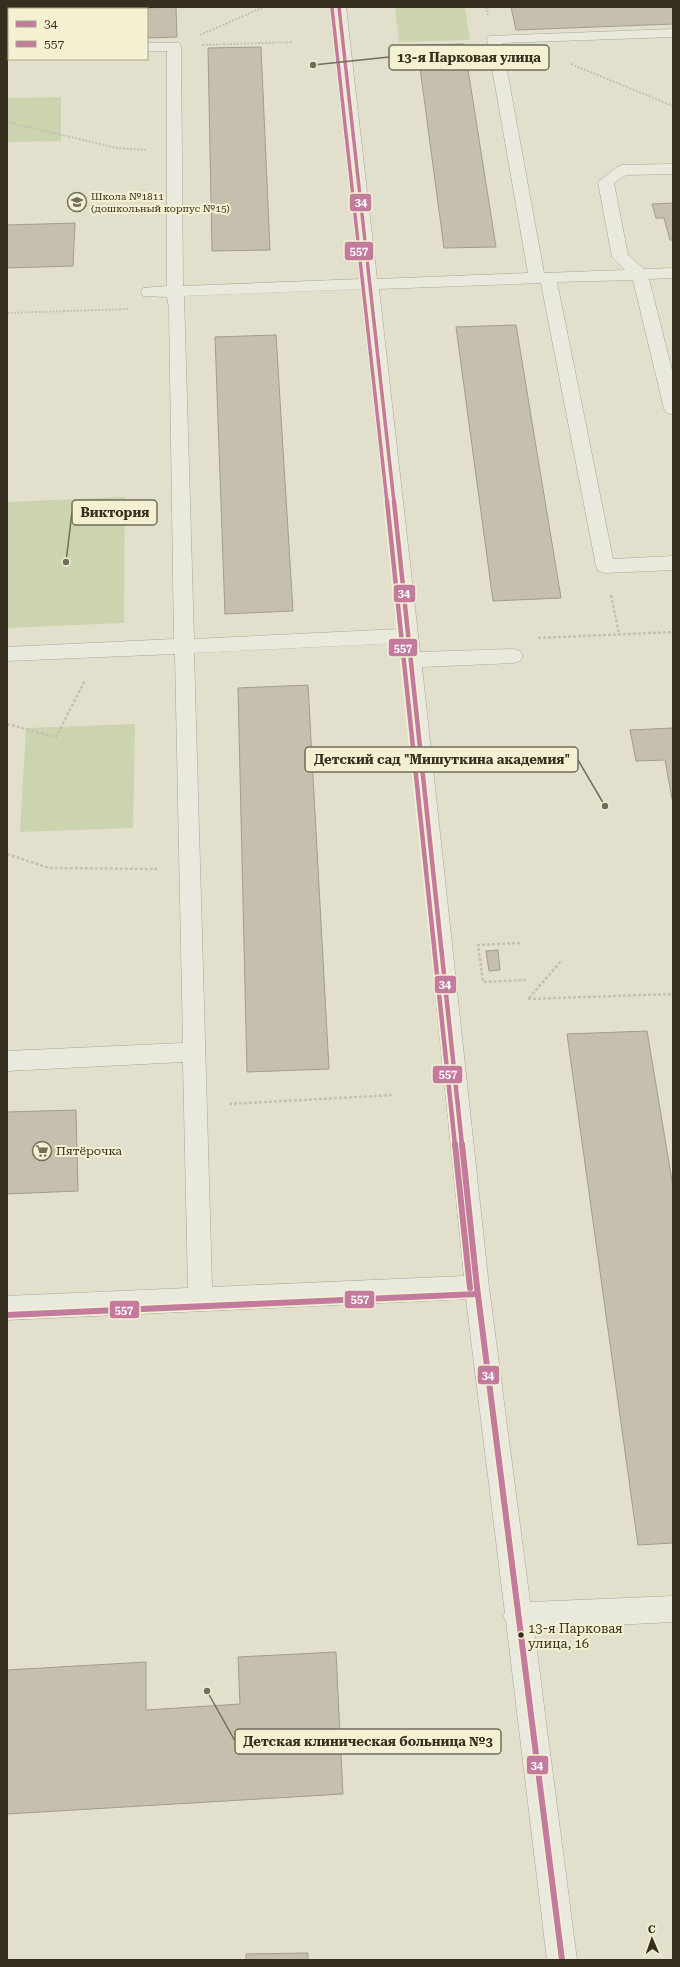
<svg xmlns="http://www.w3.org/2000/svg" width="680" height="1967" viewBox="0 0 680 1967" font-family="'Roboto Serif',serif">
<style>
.green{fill:#cbd4af}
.building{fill:#c6bfad;stroke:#a29c8c}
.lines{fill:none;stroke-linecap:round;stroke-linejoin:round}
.minor-casing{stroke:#a8a595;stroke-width:1}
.path-far1{stroke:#c3c1b4;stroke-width:2;stroke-dasharray:2 1.5;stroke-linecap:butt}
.path{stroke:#c3c1b4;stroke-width:2.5;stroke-dasharray:3 2;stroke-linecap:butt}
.minor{fill:#eae9dd;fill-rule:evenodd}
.bus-1-far2-casing{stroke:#f4f1d2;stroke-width:5.5}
.bus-1-far1-casing{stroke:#f4f1d2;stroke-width:8}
.bus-1-casing{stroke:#f4f1d2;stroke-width:9}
.bus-2-far2-casing{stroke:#f4f1d2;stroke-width:5.5}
.bus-2-far1-casing{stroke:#f4f1d2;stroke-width:8}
.bus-2-casing{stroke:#f4f1d2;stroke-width:9}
.bus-1-far2{stroke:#c37a9c;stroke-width:3.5}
.bus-1-far1{stroke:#c37a9c;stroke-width:4.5}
.bus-1{stroke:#c37a9c;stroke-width:6}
.bus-2-far2{stroke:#c37a9c;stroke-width:3.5}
.bus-2-far1{stroke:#c37a9c;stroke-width:4.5}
.bus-2{stroke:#c37a9c;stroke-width:6}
.bus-dot{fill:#362e1e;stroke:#f4f1d2;stroke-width:1.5}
.labels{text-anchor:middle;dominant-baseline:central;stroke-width:4;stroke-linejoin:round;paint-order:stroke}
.far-poi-label{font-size:10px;fill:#362e1e;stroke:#f4f1d2;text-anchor:start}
.poi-label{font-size:12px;fill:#362e1e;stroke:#f4f1d2;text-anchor:start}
.near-bus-label{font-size:13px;fill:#362e1e;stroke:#f4f1d2;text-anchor:start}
.leader{fill:none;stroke:#726c5b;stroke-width:1.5}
.callout-dot{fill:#726c5b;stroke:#f4f1d2;stroke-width:1.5}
.callout{fill:#f4f1d2;stroke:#726c5b;stroke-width:1.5}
.callout-label{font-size:13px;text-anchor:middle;font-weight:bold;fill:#362e1e}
.line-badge{stroke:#f4f1d2;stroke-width:1.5}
.badge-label{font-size:11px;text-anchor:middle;font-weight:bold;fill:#fff}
</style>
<rect width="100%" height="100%" fill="#e2e0cc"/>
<g class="green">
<path d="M395 7H465L470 40 399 42Z"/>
<path d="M61 97V141L7 142V98Z"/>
<path d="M125 497 124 623 7 628V502Z"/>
<path d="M135 724 133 828 20 832 26 728Z"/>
</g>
<g class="building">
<path d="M176 7 177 37 147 38V9H114Z"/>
<path d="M511 7H673V24L516 30Z"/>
<rect x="7" y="12" width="2" height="31"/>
<path d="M464 44 496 247 444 248 417 45Z"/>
<path d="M261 47 270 250 212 251 208 48Z"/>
<path d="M673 203V240H670L664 218H656L652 204Z"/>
<path d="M75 223 73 266 7 268V225Z"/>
<path d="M516 325 561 598 493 601 456 327Z"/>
<path d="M276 335 293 611 225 614 215 337Z"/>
<path d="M308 685 329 1069 247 1072 238 688Z"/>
<path d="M673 728V804L665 760 636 761 630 730Z"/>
<path d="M498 950 500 970 489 971 486 951Z"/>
<path d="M647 1031 673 1187V1543L638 1545 567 1034Z"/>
<path d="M76 1110 78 1191 7 1194V1112Z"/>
<path d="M336 1652 343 1794 7 1814V1670L146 1662V1710L240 1704 238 1657Z"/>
<path d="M308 1953V1960H246V1954Z"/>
</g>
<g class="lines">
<g class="minor-casing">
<g id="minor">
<path d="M332 7H346L377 279 528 273 487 39 489 36 673 29V37L502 43 544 273 625 270 612 257 598 182 617 167 622 165 673 164V174L626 175 614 183 628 255 644 269 673 268V278L649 279 673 374V415L667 413 664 409 633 280 557 282 613 559 673 556V570L605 573 598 571 596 566 541 283 379 289 420 652 513 649 520 651 523 656 520 661 513 663 422 667 489 1287 530 1602 673 1596V1622L534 1629 577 1960H547L506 1621 503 1616 505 1613 466 1299 7 1320V1296L188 1288 183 1062 7 1071V1051L183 1043 175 654 7 661V647L174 639 169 308 167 297 143 296 141 292 143 288 167 286V51H147V43H179L181 46 183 286 361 279ZM362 289 399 629 194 639 184 296ZM400 643 464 1276 212 1287 194 653Z"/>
<rect x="7" y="48" width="2" height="8"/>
</g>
</g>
<g class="path-far1">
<path d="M486 7 488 15"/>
<path d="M200 35 264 7"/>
<path d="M202 45 293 42"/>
<path d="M571 64 673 106"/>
<path d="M7 122 117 148 146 150"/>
<path d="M7 313 128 309"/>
</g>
<g class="path">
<path d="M611 595 619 634"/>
<path d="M538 638 673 632"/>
<path d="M7 724 56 737 85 680"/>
<path d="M7 854 49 868 157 869"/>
<path d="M520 943 478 945 483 982 526 980"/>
<path d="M529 998 562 960"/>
<path d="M528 999 673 994"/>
<path d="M229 1104 394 1095"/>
</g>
<use href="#minor" class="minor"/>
<g class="bus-1-far2-casing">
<path id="bus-1-far2" d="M339 7 394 502"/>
</g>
<g class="bus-1-far1-casing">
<path id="bus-1-far1" d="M394 501 462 1145"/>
</g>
<g class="bus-1-casing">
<path id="bus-1" d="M462 1144 477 1287 562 1960"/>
</g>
<g class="bus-2-far2-casing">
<path id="bus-2-far2" d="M332 8 387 502"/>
</g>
<g class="bus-2-far1-casing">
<path id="bus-2-far1" d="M387 501 455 1145"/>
</g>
<g class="bus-2-casing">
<g id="bus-2">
<path d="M455 1144 470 1288"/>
<path d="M7 1315 477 1294"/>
</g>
</g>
<use href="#bus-1-far2" class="bus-1-far2"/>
<use href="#bus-1-far1" class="bus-1-far1"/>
<use href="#bus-1" class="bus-1"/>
<use href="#bus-2-far2" class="bus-2-far2"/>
<use href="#bus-2-far1" class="bus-2-far1"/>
<use href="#bus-2" class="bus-2"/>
</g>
<defs>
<g id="school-ring" transform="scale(1)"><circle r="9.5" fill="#f4f1d2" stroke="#726c5b" stroke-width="1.5"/><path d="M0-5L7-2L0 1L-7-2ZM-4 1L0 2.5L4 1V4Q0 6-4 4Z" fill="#726c5b"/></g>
<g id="supermarket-ring" transform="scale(1)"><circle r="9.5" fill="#f4f1d2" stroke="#726c5b" stroke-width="1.5"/><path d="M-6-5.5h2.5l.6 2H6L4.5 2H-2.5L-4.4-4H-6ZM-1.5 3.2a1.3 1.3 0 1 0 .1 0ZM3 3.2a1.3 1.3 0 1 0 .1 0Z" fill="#726c5b"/></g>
</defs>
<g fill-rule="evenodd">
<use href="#school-ring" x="77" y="202"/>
<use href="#supermarket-ring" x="42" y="1151"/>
</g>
<circle class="bus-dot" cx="521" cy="1635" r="3.5"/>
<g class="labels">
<g class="far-poi-label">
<text x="91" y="196">Школа №1811<tspan x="91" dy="12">(дошкольный корпус №15)</tspan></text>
</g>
<g class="poi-label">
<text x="56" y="1151">Пятёрочка</text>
</g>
<g class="near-bus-label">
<text x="528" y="1628">13-я Парковая<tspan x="528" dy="15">улица, 16</tspan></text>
</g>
</g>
<path class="leader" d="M313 65L389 57M66 562L72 512M605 806L578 760M207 1691L235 1741"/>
<g class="callout-dot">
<circle cx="313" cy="65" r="4"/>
<circle cx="66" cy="562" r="4"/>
<circle cx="605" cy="806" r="4"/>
<circle cx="207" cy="1691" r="4"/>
</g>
<g class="callout">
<rect x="389" y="45" width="160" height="25" rx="4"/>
<rect x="72" y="500" width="85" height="25" rx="4"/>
<rect x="305" y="747" width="273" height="25" rx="4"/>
<rect x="235" y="1729" width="266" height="25" rx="4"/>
</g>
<g class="callout-label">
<text x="469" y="62">13-я Парковая улица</text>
<text x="115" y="517">Виктория</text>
<text x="442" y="764">Детский сад "Мишуткина академия"</text>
<text x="368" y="1746">Детская клиническая больница №3</text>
</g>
<g class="line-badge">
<rect x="349" y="193" width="23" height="19" rx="4" fill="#c37a9c"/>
<rect x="344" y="241" width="30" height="20" rx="4" fill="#c37a9c"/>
<rect x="393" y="584" width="23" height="19" rx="4" fill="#c37a9c"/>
<rect x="388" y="638" width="30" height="19" rx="4" fill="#c37a9c"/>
<rect x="434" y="975" width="23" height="19" rx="4" fill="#c37a9c"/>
<rect x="432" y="1065" width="31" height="19" rx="4" fill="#c37a9c"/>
<rect x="344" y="1290" width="31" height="19" rx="4" fill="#c37a9c"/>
<rect x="109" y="1300" width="31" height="19" rx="4" fill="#c37a9c"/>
<rect x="477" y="1365" width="23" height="20" rx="4" fill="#c37a9c"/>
<rect x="526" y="1755" width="23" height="20" rx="4" fill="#c37a9c"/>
</g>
<g class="badge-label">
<text x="361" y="206">34</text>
<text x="359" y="255">557</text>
<text x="404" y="597">34</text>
<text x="403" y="652">557</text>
<text x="445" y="988">34</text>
<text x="448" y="1078">557</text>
<text x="360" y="1303">557</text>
<text x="124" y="1314">557</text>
<text x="488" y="1379">34</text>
<text x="537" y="1769">34</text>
</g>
<rect width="680" height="1967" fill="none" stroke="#362e1e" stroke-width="16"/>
<rect x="8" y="8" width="140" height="52" fill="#f4f1d2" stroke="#a8a38a"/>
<rect x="16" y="21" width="20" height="6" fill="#c37a9c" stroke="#a8a38a"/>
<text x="44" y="28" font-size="12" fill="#362e1e">34</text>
<rect x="16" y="41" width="20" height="6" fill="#c37a9c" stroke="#a8a38a"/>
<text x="44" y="48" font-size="12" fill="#362e1e">557</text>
<g transform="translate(652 1939) rotate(358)" stroke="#f4f1d2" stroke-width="3" paint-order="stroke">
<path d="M0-3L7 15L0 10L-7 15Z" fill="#362e1e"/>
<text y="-6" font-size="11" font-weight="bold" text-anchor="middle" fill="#362e1e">С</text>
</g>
</svg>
